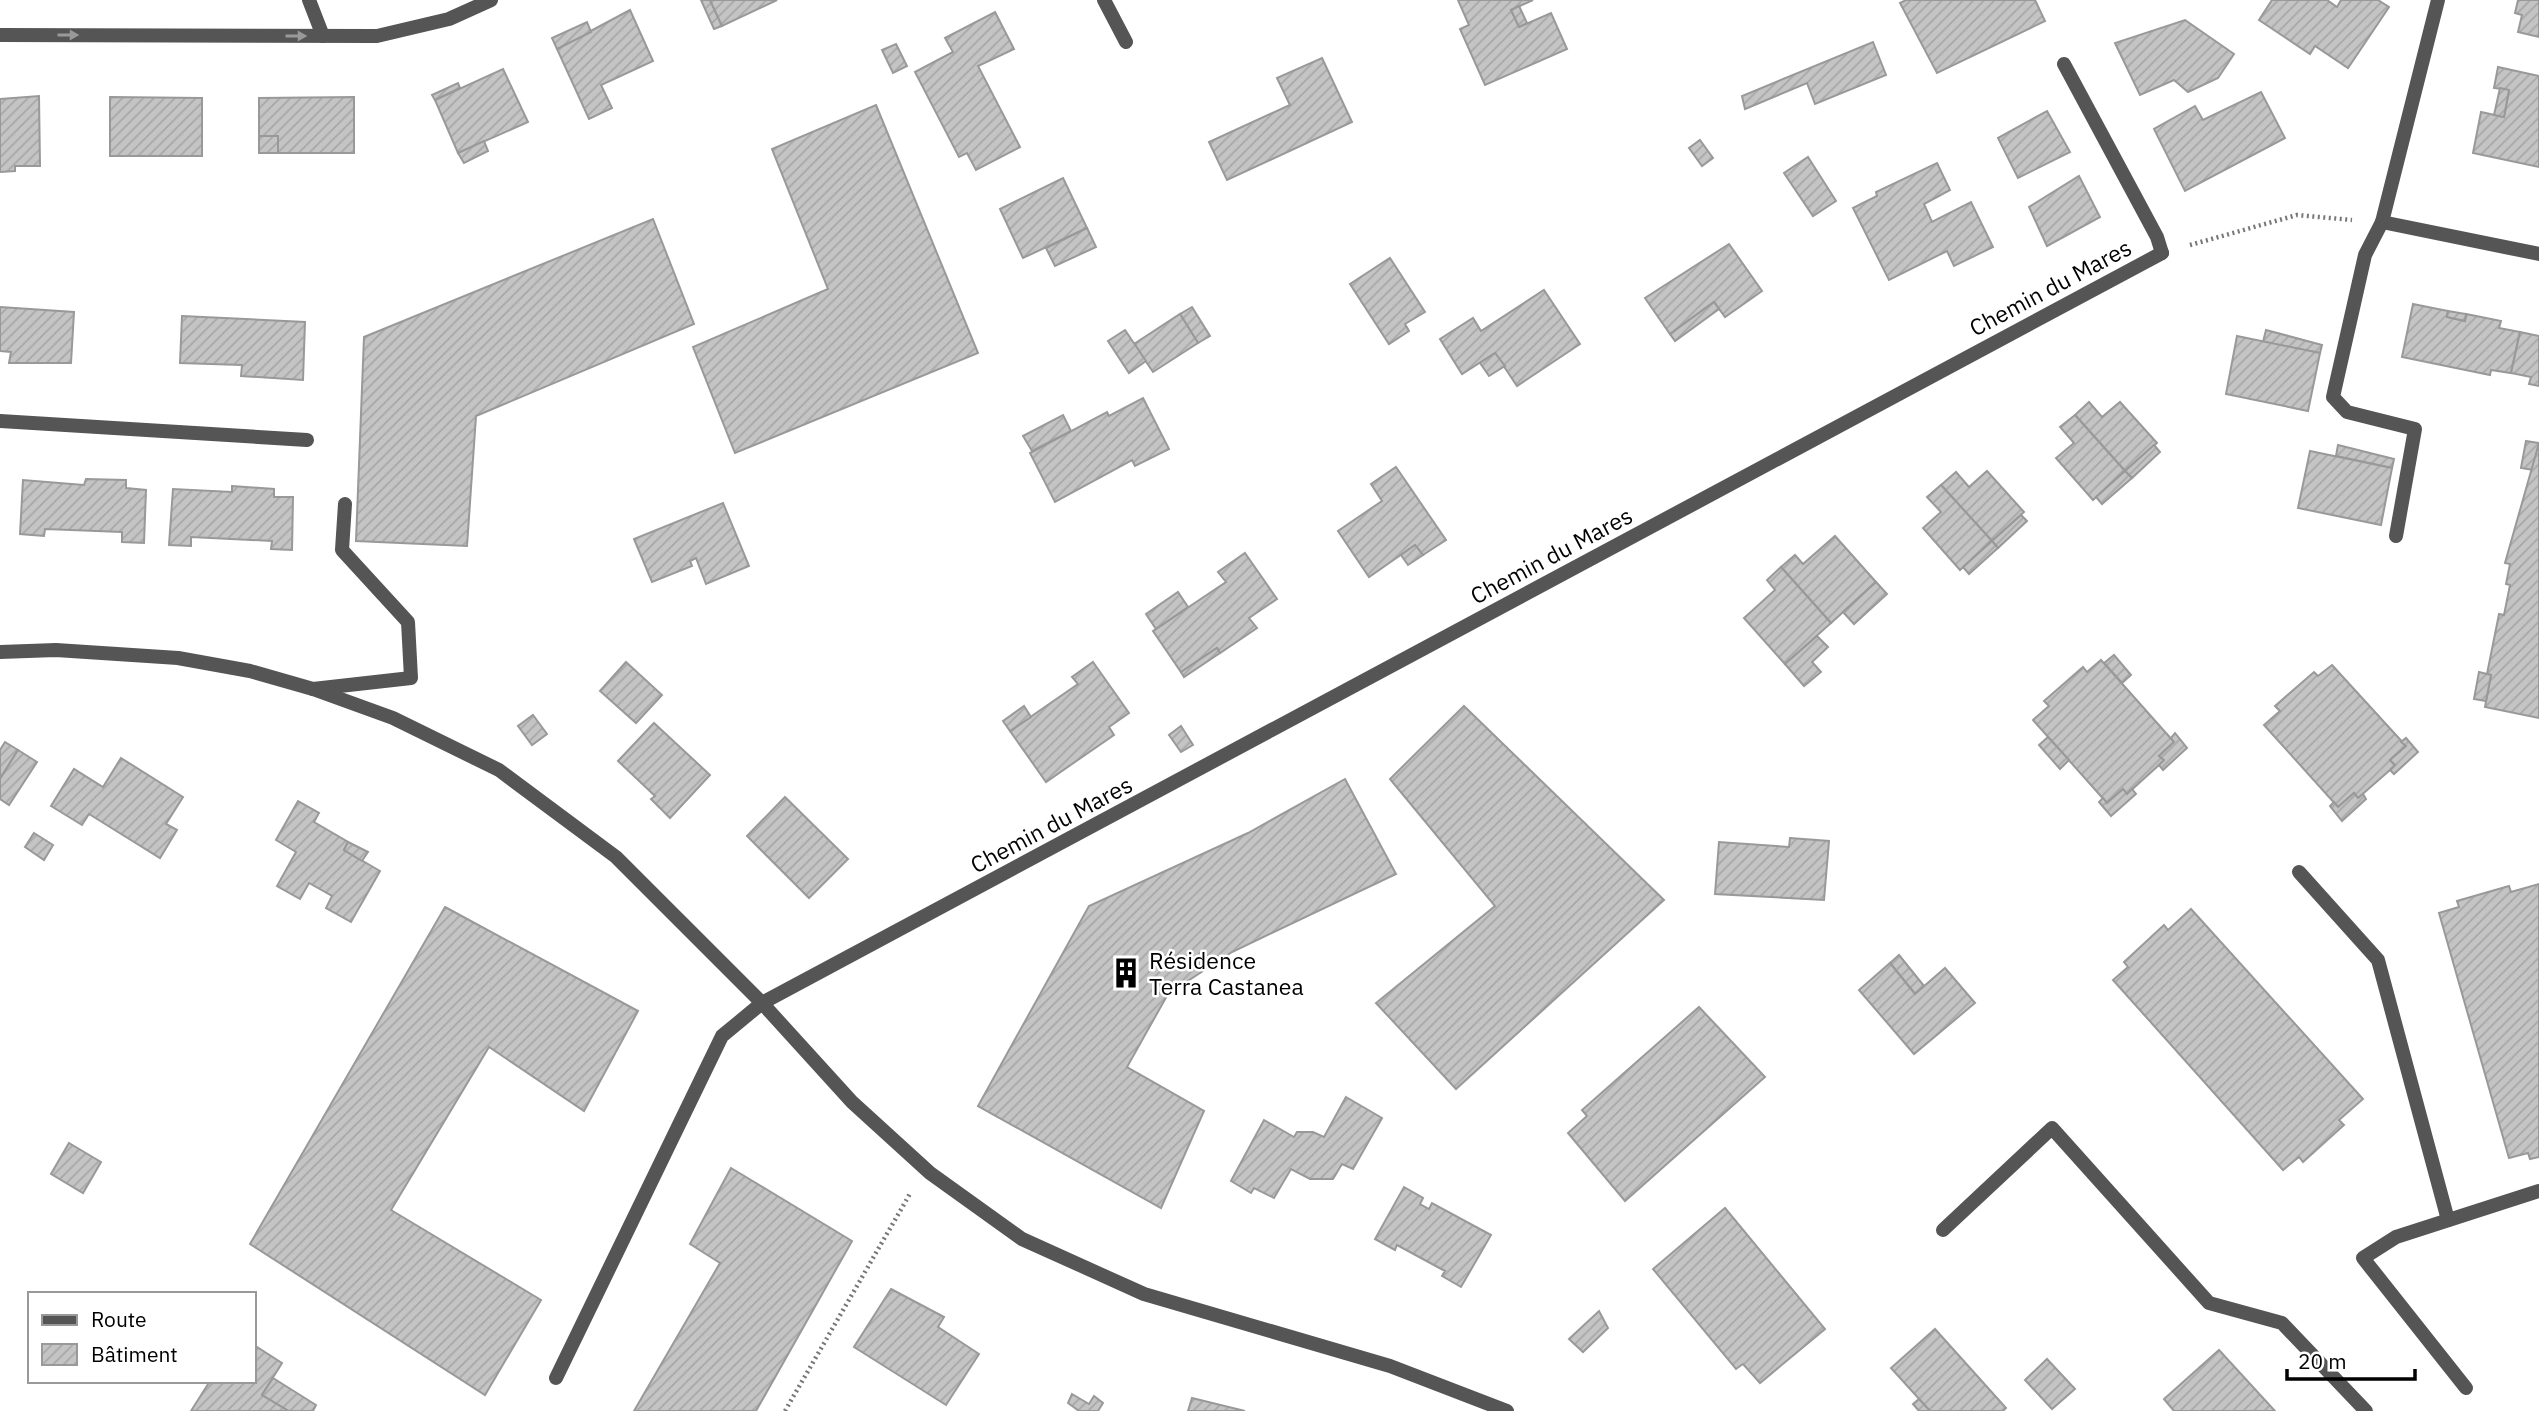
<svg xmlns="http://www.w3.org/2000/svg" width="2539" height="1411" viewBox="0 0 2539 1411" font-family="'IBM Plex Sans',sans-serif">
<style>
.building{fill:url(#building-hatch);stroke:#999;stroke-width:2}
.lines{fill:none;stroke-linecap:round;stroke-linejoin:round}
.path{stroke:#777;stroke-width:4.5;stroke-dasharray:2 3.5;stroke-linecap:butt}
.service{stroke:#555;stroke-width:14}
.minor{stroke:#555;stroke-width:14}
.tertiary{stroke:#555;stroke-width:14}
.oneway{fill:#999}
.labels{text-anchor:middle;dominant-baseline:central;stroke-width:5;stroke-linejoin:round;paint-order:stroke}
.street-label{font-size:23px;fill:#000;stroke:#fff}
.poi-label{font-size:23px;fill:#000;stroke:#fff;text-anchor:start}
</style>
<defs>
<pattern id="building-hatch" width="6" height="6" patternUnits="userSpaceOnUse" patternTransform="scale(1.75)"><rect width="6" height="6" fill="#c4c4c4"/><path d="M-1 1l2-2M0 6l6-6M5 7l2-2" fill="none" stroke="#a7a7a7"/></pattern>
</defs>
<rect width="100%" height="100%" fill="#fff"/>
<g class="building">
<path d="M701 0H710L722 26 714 29Z"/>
<path d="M710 0H777L722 26Z"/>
<path d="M1458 0H1533L1511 10 1519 27 1551 13 1567 49 1485 85 1460 29 1469 25Z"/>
<path d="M1906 0H2035L2045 21 1937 73 1900 3Z"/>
<path d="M2272 0H2327L2337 7 2341 0H2378L2389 7 2348 68 2315 46 2310 54 2259 20Z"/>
<path d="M2518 0H2539V37L2518 32 2522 15 2515 13Z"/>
<path d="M1519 6 1527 23 1519 27 1511 10Z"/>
<path d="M630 10 653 61 601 85 612 108 589 119 557 49Z"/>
<path d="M995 12 1014 49 978 66 1020 147 976 170 967 153 959 157 915 72 953 52 945 38Z"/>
<path d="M2185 20 2234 54 2218 78 2188 92 2174 80 2140 95 2115 43Z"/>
<path d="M587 22 591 32 557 49 552 38Z"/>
<path d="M1873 42 1886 75 1815 104 1807 83 1745 109 1742 96Z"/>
<path d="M896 44 907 66 893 73 882 50Z"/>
<path d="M1322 58 1352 122 1227 180 1209 142 1290 105 1277 78Z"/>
<path d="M2498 67 2539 76V167L2473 153 2481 112 2504 117 2509 90 2494 88Z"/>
<path d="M503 69 528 122 458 153 435 100Z"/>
<path d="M458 83 460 88 435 100 432 95Z"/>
<path d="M2500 88 2509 90 2504 117 2494 115Z"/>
<path d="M2261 92 2285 138 2185 191 2154 129 2195 106 2203 120Z"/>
<path d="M39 96 40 166H15V171L0 172V99Z"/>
<path d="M110 97 202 98V156H110Z"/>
<path d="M354 97V153H278V136H259V98Z"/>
<path d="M876 105 978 353 735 453 693 347 828 289 772 149Z"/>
<path d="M2047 111 2070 152 2018 178 1998 138Z"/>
<rect x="259" y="136" width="19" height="17"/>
<path d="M1700 140 1713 158 1702 166 1689 148Z"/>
<path d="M484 141 488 151 464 163 458 153Z"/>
<path d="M1808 157 1836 201 1813 216 1784 173Z"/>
<path d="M1937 163 1950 190 1924 204 1932 222 1971 202 1993 247 1954 266 1947 251 1889 280 1853 208 1877 196 1876 192Z"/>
<path d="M2079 176 2100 217 2047 246 2029 207Z"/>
<path d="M1063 178 1087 228 1023 258 1000 209Z"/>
<path d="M653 219 694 324 476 416 467 546 356 541 364 337Z"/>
<path d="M1087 228 1096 247 1055 266 1046 248Z"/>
<path d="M1729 244 1762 291 1725 317 1714 302 1670 334 1645 298Z"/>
<path d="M1390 258 1425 312 1405 324 1409 331 1389 344 1350 284Z"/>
<path d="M1544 290 1580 344 1517 386 1495 353 1462 374 1440 339 1473 318 1481 331Z"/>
<path d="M1714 302 1719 309 1675 341 1670 334Z"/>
<path d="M2413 304 2448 311 2447 317 2465 321 2466 314 2501 321 2499 328 2520 332 2511 373 2491 370 2490 375 2402 357Z"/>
<path d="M0 307 74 312 71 363H9L11 352 0 351Z"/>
<path d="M1192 307 1210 336 1198 343 1180 314Z"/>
<path d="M2448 311 2466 314 2465 321 2447 317Z"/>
<path d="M1180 314 1198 343 1153 372 1134 344Z"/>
<path d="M182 316 305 322 303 380 241 376 242 365 180 363Z"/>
<path d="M1125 330 1146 361 1129 373 1108 341Z"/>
<path d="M2266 330 2322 345 2320 353 2263 342Z"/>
<path d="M2520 332 2539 336V386L2529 384 2531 377 2511 373Z"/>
<path d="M2237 336 2320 353 2308 411 2226 394Z"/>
<path d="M1495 353 1505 366 1489 376 1480 363Z"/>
<path d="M1143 398 1169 449 1135 466 1132 460 1055 502 1030 453 1107 412 1109 416Z"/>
<path d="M2089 402 2102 417 2120 402 2157 443 2125 471 2075 415Z"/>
<path d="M1063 415 1071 431 1032 451 1023 436Z"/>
<path d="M2075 415 2125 471 2093 500 2056 458 2074 443 2060 427Z"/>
<path d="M2526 441 2539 443 2534 470 2521 468Z"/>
<path d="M2539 443V442V718L2485 707 2491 675 2487 674 2499 614 2504 615 2510 585 2506 584 2510 564 2505 563Z"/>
<path d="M2154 445 2160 452 2132 478 2125 471Z"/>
<path d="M2338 445 2394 459 2392 468 2336 456Z"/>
<path d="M2310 451 2392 468 2381 525 2298 508Z"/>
<path d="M1396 467 1446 540 1423 555 1415 545 1369 577 1338 531 1382 501 1371 484Z"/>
<path d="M1987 471 2024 512 1992 541 1941 485 1956 472 1969 487Z"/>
<path d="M2125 471 2132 478 2102 504 2096 497Z"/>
<path d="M86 479 126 480V488L146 490 144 543 122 542V532L45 529 44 536 20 534 23 480 84 485Z"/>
<path d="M1941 485 1992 541 1960 570 1923 528 1941 512 1927 497Z"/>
<path d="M232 486 274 489V497H293L292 550 271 549 272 541 191 537V546L169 545 173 489 232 492Z"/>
<path d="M723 503 749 566 706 584 696 558 690 561 692 566 652 582 634 539Z"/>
<path d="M2021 515 2027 521 1998 548 1992 541Z"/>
<path d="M1835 536 1876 582 1831 623 1781 567 1795 555 1803 564Z"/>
<path d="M1992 541 1998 548 1969 574 1963 567Z"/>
<path d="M1415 545 1423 555 1408 565 1401 555Z"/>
<path d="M1245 553 1277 599 1249 618 1257 628 1220 653 1217 648 1181 672 1153 631 1226 582 1218 572Z"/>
<path d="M1781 567 1831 623 1785 664 1744 618 1775 590 1767 580Z"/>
<path d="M1876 582 1887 594 1854 624 1843 612Z"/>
<path d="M1178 592 1188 607 1156 629 1146 614Z"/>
<path d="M1817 636 1828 647 1812 662 1821 672 1804 686 1785 664Z"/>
<path d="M1217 648 1220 653 1184 677 1181 672Z"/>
<path d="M2114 655 2131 675 2122 683 2104 663Z"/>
<path d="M2101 660 2174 742 2159 756 2164 760 2159 765 2127 794 2123 789 2107 803 2033 720 2049 706 2044 701 2083 667 2087 672Z"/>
<path d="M626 662 662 695 636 723 600 691Z"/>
<path d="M1093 662 1129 713 1109 727 1114 735 1046 782 1010 731 1078 684 1072 677Z"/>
<path d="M2332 665 2406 746 2390 760 2395 765 2390 770 2358 798 2354 793 2338 807 2264 725 2280 711 2275 706 2314 672 2318 676Z"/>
<path d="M2479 672 2491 675 2486 701 2474 699Z"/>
<path d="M1024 706 1031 717 1010 731 1003 721Z"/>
<path d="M1464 706 1664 900 1456 1089 1376 1003 1495 906 1390 779Z"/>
<path d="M533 715 547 734 532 745 518 726Z"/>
<path d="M654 723 710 775 670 818 651 799 655 796 618 761Z"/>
<path d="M1181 726 1193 745 1181 752 1169 735Z"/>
<path d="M2175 733 2187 748 2163 770 2159 765 2164 760 2159 756 2174 742 2171 738Z"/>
<path d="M2048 737 2069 760 2060 769 2039 745Z"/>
<path d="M2406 738 2418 752 2394 774 2390 770 2395 765 2390 760 2406 746 2401 742Z"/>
<path d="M5 742 18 750 0 779V750Z"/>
<path d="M18 750 37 762 9 805 0 799V779Z"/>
<path d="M121 758 183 797 166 824 177 830 160 858 89 814 82 825 51 806 74 769 103 787Z"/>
<path d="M1345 779 1396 874 1232 952 1168 994 1127 1067 1204 1111 1161 1208 978 1106 1089 906 1248 833Z"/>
<path d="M2123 789 2127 794 2132 789 2136 794 2111 816 2099 802 2103 798 2107 803Z"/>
<path d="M2354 793 2358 798 2363 794 2366 799 2342 821 2330 806 2334 802 2338 807Z"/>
<path d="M785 797 848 859 809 898 747 836Z"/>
<path d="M298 801 319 813 314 822 348 842 344 850 380 871 351 922 326 908 332 896 309 883 300 899 277 886 296 852 276 840Z"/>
<path d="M34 833 53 845 44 860 25 847Z"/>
<path d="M1790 838 1829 841 1824 900 1715 894 1719 842 1789 847Z"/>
<path d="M348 842 368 852 362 861 344 850Z"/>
<path d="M2539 884V1157L2530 1159 2528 1153 2509 1158 2439 913 2459 907 2457 901 2509 886 2511 892Z"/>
<path d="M445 907 638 1011 584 1111 489 1047 391 1210 541 1300 485 1395 250 1244Z"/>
<path d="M2191 909 2363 1099 2339 1120 2344 1125 2303 1162 2299 1157 2283 1170 2113 980 2128 967 2124 962 2164 925 2168 930Z"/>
<path d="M1899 955 1924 986 1915 994 1890 963Z"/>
<path d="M1890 963 1915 994 1945 968 1975 1003 1914 1054 1859 990Z"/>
<path d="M1699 1007 1765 1077 1625 1201 1568 1133 1587 1116 1582 1110Z"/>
<path d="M1346 1097 1382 1118 1353 1169 1342 1164 1333 1179H1310L1291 1169 1274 1198 1254 1188 1251 1193 1231 1181 1264 1120 1294 1137 1297 1132H1313L1324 1137Z"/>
<path d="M69 1143 101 1162 83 1193 51 1174Z"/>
<path d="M731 1168 852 1241 756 1411H634L720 1263 690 1244Z"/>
<path d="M1404 1187 1423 1198 1420 1204 1429 1209 1432 1203 1491 1235 1461 1287 1442 1276 1445 1271 1397 1245 1395 1250 1375 1239Z"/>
<path d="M1725 1208 1825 1329 1760 1383 1743 1364 1736 1369 1653 1269Z"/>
<path d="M891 1289 944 1317 938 1327 979 1354 946 1405 854 1347Z"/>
<path d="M1599 1311 1608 1328 1583 1352 1569 1339Z"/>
<path d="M1935 1329 2006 1408 2003 1411H1930L1891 1368Z"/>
<path d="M254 1345 282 1363 262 1395 289 1411H191L210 1381H254Z"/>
<path d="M2219 1350 2275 1411H2174L2164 1399Z"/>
<path d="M2047 1359 2075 1389 2052 1409 2025 1380Z"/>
<path d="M273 1378 316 1405 313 1411H289L262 1395Z"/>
<path d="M1072 1394 1089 1404 1094 1396 1103 1403 1098 1411H1079L1068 1403Z"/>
<path d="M1192 1398 1245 1411H1188Z"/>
<path d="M1919 1399 1930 1411H1919L1913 1404Z"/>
</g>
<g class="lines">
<g class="path">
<path d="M2190 245 2297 215 2352 220"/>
<path d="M785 1411 911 1192"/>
</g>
<g class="service">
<path d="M2064 64 2157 237 2162 253"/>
<path d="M2382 222 2365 255 2333 397 2347 412 2415 429 2396 536"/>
<path d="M313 689 411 678 408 622 342 550 345 504"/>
<path d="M2299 872 2378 960 2448 1220"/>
<path d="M1943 1230 2052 1128 2209 1303 2282 1323 2366 1411"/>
<path d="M2466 1388 2363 1258 2396 1237 2539 1191"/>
</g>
<g class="minor">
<path d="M309 0 323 36"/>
<path d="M1104 0 1126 42"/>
<path d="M2438 0 2382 222 2539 254"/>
<path d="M0 35 377 36 449 19 491 0"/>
<path d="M0 421 307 440"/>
<path d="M556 1378 722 1036 762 1003 2162 253"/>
</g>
<path class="tertiary" d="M0 652 56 650 178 658 250 671 313 689 393 718 499 770 616 857 762 1003 852 1102 930 1173 1022 1239 1144 1294 1390 1366 1507 1411"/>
</g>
<defs><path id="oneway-solid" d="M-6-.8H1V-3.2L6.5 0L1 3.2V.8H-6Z" transform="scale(1.75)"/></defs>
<g class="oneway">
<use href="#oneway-solid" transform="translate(68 35)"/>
<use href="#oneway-solid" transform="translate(296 36)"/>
</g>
<defs>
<g id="building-bare" transform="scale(2.415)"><path d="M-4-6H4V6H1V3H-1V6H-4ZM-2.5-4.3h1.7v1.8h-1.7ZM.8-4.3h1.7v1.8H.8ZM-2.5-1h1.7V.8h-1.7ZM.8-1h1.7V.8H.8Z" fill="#000" stroke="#fff" stroke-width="2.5" paint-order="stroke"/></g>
</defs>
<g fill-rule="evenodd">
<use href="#building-bare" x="1126" y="973"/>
</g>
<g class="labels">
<g class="street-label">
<text transform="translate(2050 287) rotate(-28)">Chemin du Mares</text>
<text transform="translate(1551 555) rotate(-28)">Chemin du Mares</text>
<text transform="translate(1051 824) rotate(-28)">Chemin du Mares</text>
</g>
<g class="poi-label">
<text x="1149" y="960">Résidence<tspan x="1149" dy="26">Terra Castanea</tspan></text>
</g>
</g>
<rect x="28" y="1292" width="228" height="91" fill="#ffffff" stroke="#999999" stroke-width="2"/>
<rect x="42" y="1315" width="35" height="10" fill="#555555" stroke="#999999" stroke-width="2"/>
<text x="91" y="1327" font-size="21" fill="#000000">Route</text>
<rect x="42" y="1344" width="35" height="21" fill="url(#building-hatch)" stroke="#999999" stroke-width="2"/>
<text x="91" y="1362" font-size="21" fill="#000000">Bâtiment</text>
<path d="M2287 1369v10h128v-10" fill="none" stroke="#000000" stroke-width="3.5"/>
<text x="2298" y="1369" font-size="21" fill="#000000" stroke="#ffffff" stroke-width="5" paint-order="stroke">20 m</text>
</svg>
